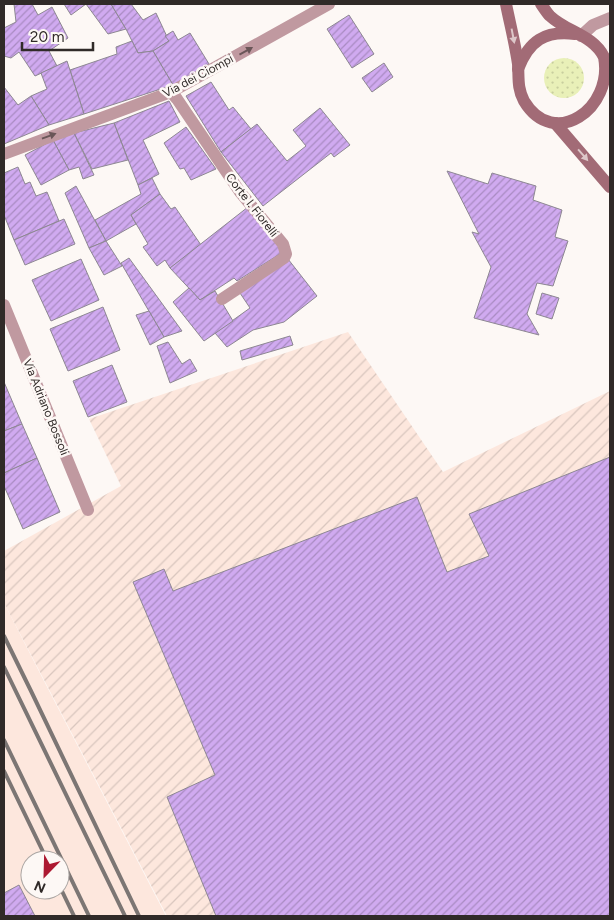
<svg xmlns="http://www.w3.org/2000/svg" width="614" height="920" viewBox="0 0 614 920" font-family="Figtree,sans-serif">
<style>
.built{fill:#fde7dd;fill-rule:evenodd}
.industrial{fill:url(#industrial-furrows)}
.green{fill:url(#green-dots)}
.building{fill:url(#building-hatch);stroke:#8d8792}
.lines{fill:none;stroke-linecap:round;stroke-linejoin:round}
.street{stroke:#c099a0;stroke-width:12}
.secondary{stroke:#a26b76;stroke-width:12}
.rail{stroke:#7c7674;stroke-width:4}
.oneway{fill:#ddc7c9}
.oneway2{fill:#6a5658}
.labels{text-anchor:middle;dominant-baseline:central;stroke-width:5;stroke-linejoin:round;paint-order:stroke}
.street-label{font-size:12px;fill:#302a28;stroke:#fdf8f5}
</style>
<defs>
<pattern id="industrial-furrows" width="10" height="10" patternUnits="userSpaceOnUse" patternTransform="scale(1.25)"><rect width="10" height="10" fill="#fde7dd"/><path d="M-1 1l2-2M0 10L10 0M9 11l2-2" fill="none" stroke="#d9c6be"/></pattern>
<pattern id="green-dots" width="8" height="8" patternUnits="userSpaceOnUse" patternTransform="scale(1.25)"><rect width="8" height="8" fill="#e9f0b8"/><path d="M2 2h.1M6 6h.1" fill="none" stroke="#c8ce9e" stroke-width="1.8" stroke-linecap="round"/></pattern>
<pattern id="building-hatch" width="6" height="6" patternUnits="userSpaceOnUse" patternTransform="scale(1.25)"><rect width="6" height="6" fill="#d0aaf0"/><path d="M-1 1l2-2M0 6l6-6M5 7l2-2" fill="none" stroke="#a98bc2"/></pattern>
</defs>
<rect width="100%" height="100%" fill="#fdf8f5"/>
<path class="built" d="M4 603 46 685 166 916H4ZM30 860H60V890H30Z"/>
<path class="industrial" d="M348 332 443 472 610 391V916H167L4 603V551L121 486 89 419Z"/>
<circle class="green" cx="564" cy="78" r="20"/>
<g class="building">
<path d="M14 4H32L38 15 52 7 68 38 49 51 57 66 35 76 19 52 11 58 4 56V28L16 22Z"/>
<path d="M64 4H111L126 29 108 34 86 4 71 15Z"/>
<path d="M111 4H131L143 20 156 13 169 41 153 51 138 53 126 29Z"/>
<path d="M349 15 374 54 352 68 327 29Z"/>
<path d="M173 31 178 40 190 33 209 64 173 85 153 51 169 41 165 36Z"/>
<path d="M132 41 138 53 153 51 173 85 84 114 70 70 117 54 116 47Z"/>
<path d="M67 61 84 114 49 125 31 96 47 89 41 73Z"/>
<path d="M384 63 393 77 372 92 362 78Z"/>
<path d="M211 82 229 110 233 107 251 129 221 152 186 96Z"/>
<path d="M4 87 18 105 31 96 49 125 4 144Z"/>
<path d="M169 101 180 122 143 140 159 174 138 185 114 123Z"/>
<path d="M320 108 350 145 334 157 331 153 263 206 221 152 257 124 287 161 306 146 293 130Z"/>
<path d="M114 123 128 160 92 169 74 133Z"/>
<path d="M186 127 216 169 191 180 184 168 180 169 164 143Z"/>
<path d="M74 133 94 175 83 179 79 167 69 170 53 140Z"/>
<path d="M53 140 69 170 41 185 25 155Z"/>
<path d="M18 167 25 184 30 182 36 196 47 192 59 221 14 240 4 215V173Z"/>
<path d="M447 171 488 184 492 173 536 186 533 200 562 210 555 237 568 241 553 286 537 283 527 314 539 335 474 318 491 267 472 232 479 234Z"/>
<path d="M152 178 160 194 131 215 136 224 106 241 95 220 141 194 138 185Z"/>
<path d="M76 186 106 241 89 248 65 193Z"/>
<path d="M160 194 171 209 175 207 201 245 170 268 165 260 157 266 143 247 148 244 131 215Z"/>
<path d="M248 207 283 252 237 281 234 278 200 300 170 268Z"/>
<path d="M64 219 75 244 25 265 14 240Z"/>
<path d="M106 241 122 266 104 275 89 248Z"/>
<path d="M129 258 182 331 164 337 121 263Z"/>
<path d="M81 259 99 300 51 321 32 280Z"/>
<path d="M288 259 317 296 284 322 253 330 227 347 215 333 250 308 240 293Z"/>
<path d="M189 288 200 300 215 291 233 321 204 341 173 302Z"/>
<path d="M542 293 559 298 552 319 536 314Z"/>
<path d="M103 307 120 350 68 371 50 329Z"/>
<path d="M149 311 164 337 150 345 136 315Z"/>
<path d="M290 336 293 345 242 360 240 351Z"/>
<path d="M168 342 182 364 190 359 197 371 170 383 157 346Z"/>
<path d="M112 365 127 402 88 417 73 381Z"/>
<path d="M4 382 22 424 4 431Z"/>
<path d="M22 424 37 458 4 473V431Z"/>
<path d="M610 457V916H216L167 797 215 775 133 582 164 569 173 591 417 497 447 572 489 556 469 514Z"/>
<path d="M37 458 60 512 23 529 4 486V473Z"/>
<path d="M19 885 35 916H4V893Z"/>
</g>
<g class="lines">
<g class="street">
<path d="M581 36 593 25 610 18"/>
<path d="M171 92 177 99 240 192 283 244 286 254 284 258 222 299"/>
<path d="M4 154 171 92 329 4"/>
<path d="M4 305 88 510"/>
</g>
<g class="secondary">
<path d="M506 4C510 24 515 43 518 64 519 77 517 88 524 101 554 151 614 108 604 57 593 35 567 32 550 16 547 13 544 8 541 4"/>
<path d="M518 69C529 41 545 30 575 34"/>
<path d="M555 123 610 187"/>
</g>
<g class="rail">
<path d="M4 636 31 691 139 916"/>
<path d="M4 667 125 916"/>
<path d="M4 740 89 916"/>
<path d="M4 771 47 860"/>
<path d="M60 887 74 916"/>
</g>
</g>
<defs><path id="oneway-solid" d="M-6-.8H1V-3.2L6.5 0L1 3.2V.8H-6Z" transform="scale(1.25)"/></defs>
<g class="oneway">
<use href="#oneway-solid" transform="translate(513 36) rotate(79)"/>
<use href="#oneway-solid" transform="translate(583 155) rotate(49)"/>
</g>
<g class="oneway2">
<use href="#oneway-solid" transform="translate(246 51) rotate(-29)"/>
<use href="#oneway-solid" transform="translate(49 136) rotate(-20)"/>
</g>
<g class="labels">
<g class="street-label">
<text transform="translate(198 76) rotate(-28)">Via dei Ciompi</text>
<text transform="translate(252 205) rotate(52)">Corte l. Fiorelli</text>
<text transform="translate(46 407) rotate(68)">Via Adriano Bossoli</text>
</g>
</g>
<rect width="614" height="920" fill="none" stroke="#302a28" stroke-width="10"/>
<g transform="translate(45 875) rotate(203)"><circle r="24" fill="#fdf8f5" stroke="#aba6a3"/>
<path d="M0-4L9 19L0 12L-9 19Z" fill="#ad1931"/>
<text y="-8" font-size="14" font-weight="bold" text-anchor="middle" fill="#302a28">N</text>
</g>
<path d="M22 42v8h71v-8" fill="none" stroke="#302a28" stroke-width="2.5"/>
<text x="30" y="42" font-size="15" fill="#302a28" stroke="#fdf8f5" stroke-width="4" paint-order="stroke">20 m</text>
</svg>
